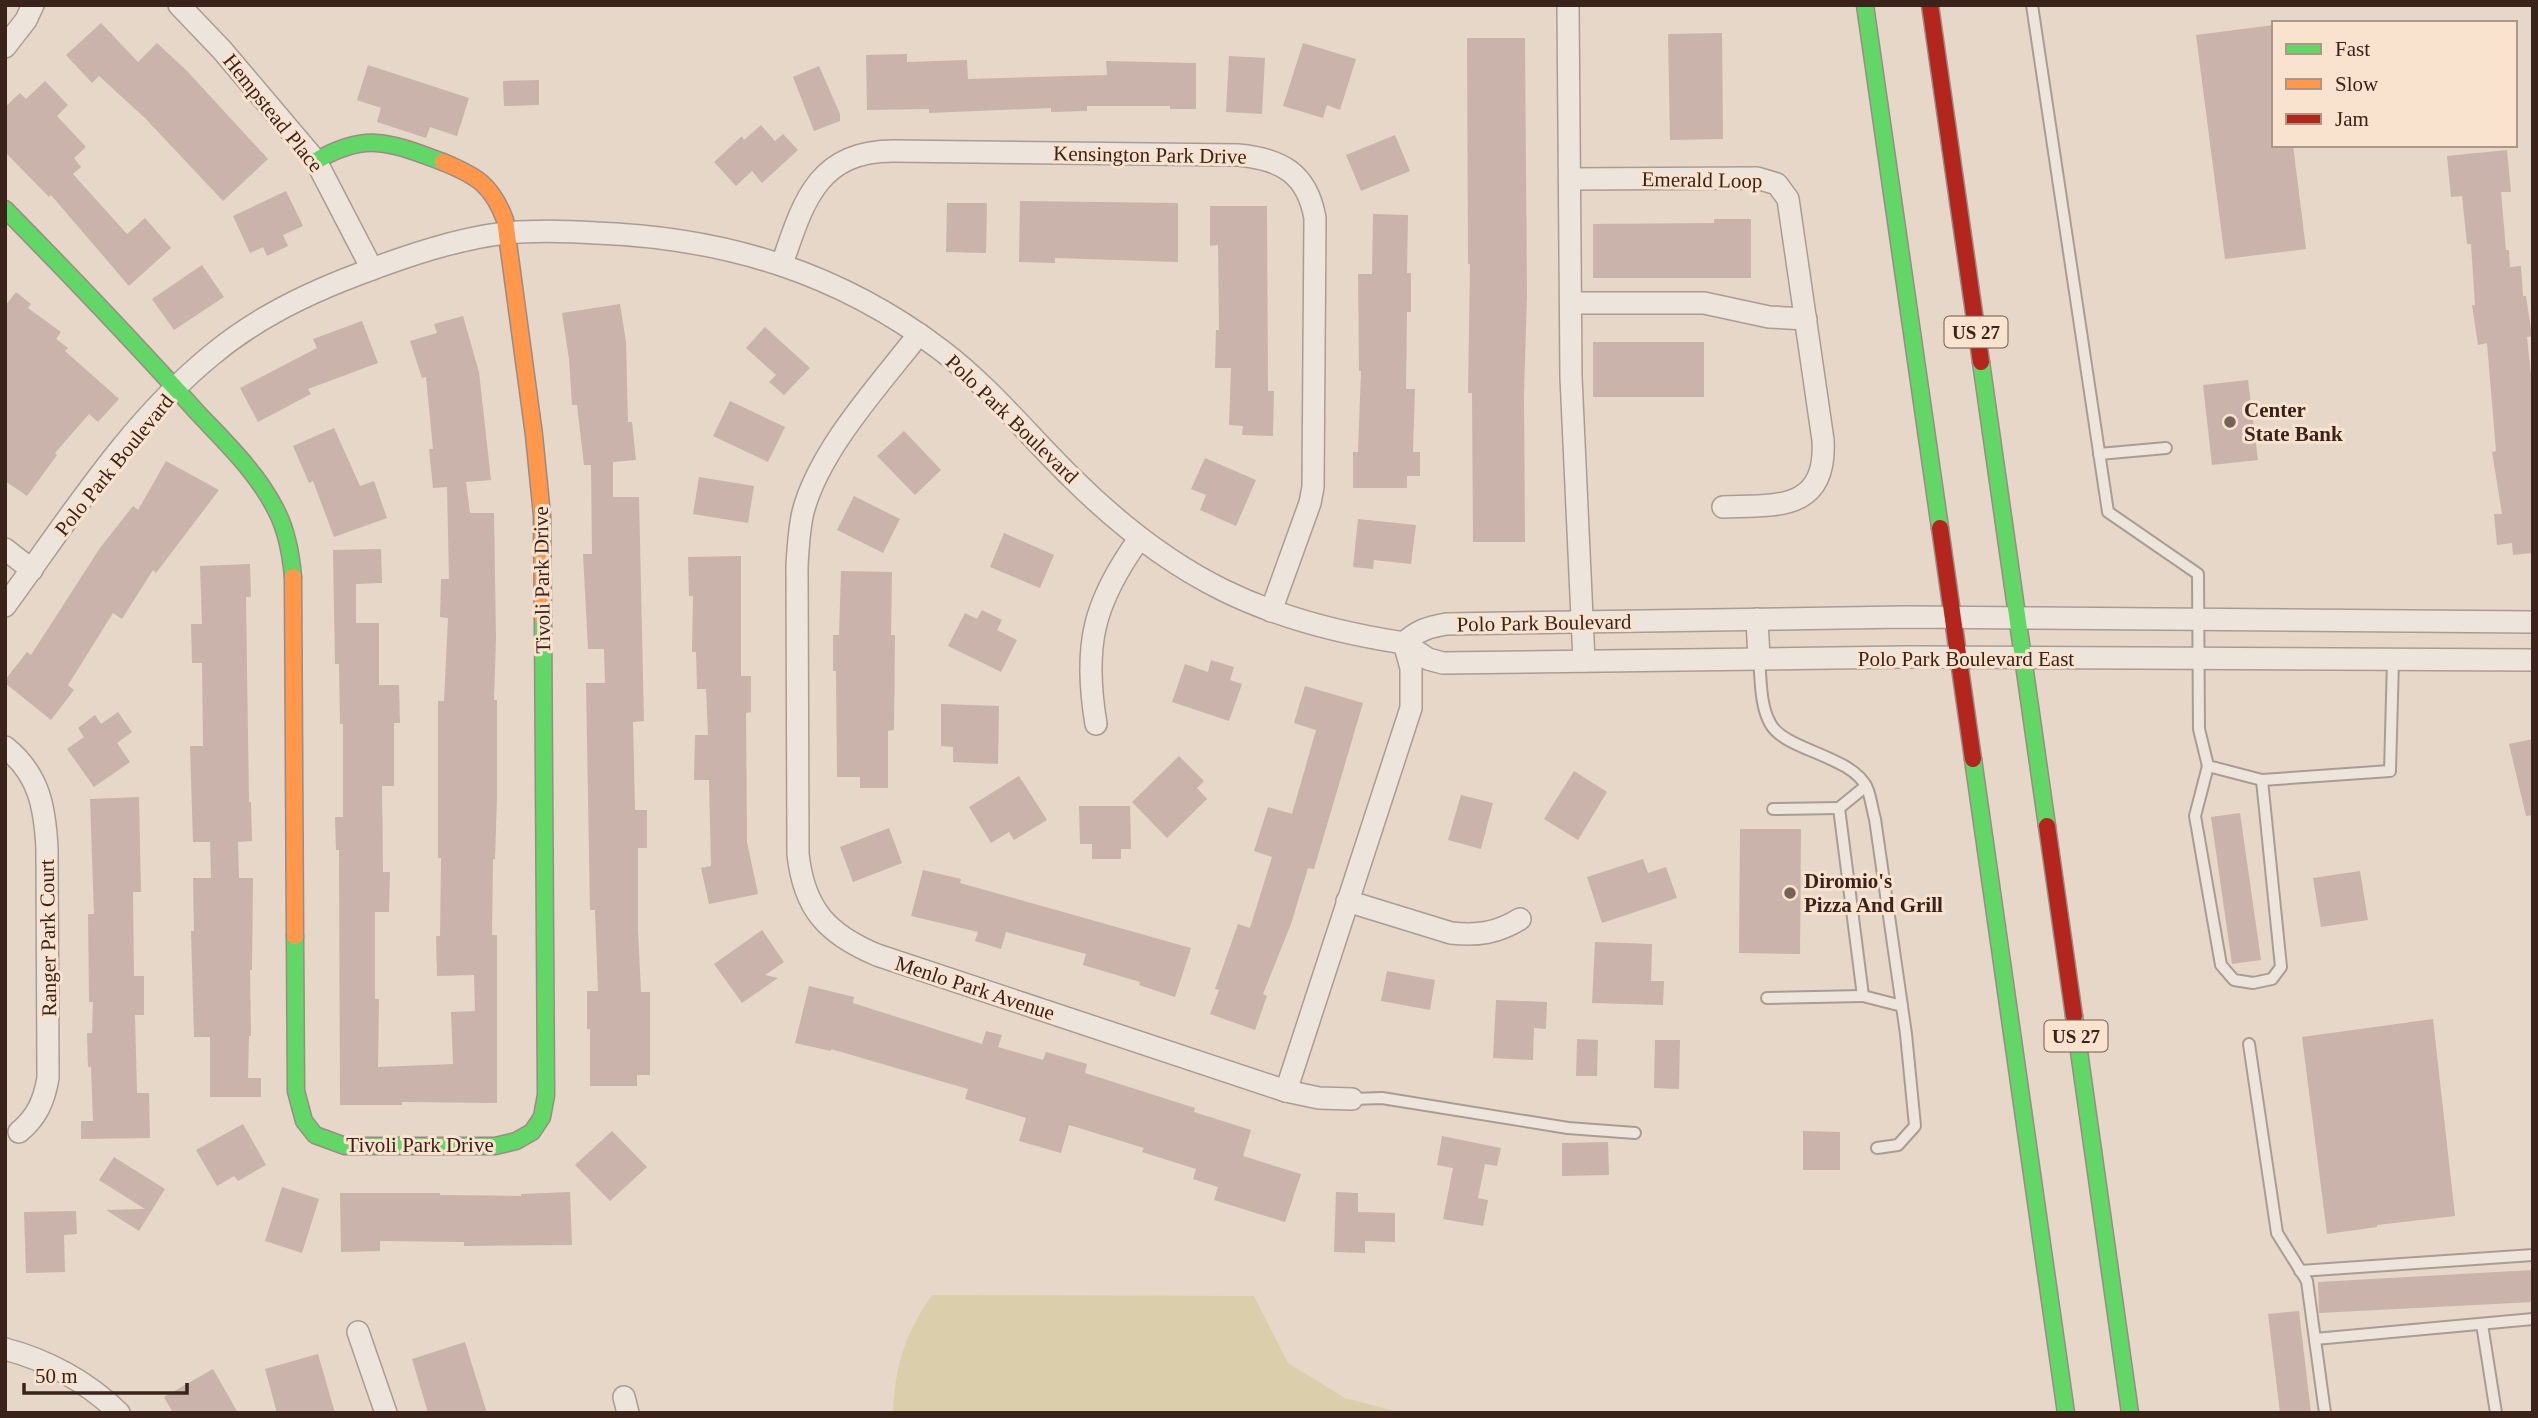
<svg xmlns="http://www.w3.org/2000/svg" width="2538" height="1418" viewBox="0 0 2538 1418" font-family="'Times New Roman',serif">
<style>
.green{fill:#dacfaa}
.building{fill:#cab3aa}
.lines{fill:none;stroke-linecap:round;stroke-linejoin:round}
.lane-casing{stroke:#ab9c93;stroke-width:14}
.street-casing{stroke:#ab9c93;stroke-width:24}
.fast-casing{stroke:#9a8c83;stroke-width:19}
.slow-casing{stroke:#9a8c83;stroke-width:19}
.jam-casing{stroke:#9a8c83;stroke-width:19}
.lane{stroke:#ede4dc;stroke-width:10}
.street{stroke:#ede4dc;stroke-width:21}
.fast{stroke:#63d668;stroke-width:16}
.slow{stroke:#ff974d;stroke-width:16}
.jam{stroke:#b3261e;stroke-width:16}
.poi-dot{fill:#766258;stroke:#f9e2ce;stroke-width:2.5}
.labels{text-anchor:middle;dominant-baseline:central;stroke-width:6;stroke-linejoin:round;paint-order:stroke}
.shield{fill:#f9e2ce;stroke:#735c51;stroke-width:2}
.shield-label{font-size:19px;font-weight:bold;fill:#39231b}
.street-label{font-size:21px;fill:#39231b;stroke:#f9e2ce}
.poi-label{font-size:21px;font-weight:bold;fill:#39231b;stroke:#f9e2ce;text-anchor:start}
</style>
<rect width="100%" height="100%" fill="#e6d7c9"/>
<path class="green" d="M932 1295 1254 1296 1288 1363 1345 1398 1402 1413H893C895 1365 905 1334 932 1295Z"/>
<g class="building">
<path d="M101 23 138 62 157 43 187 71 268 159 223 201 145 118 99 76 92 83 66 55Z"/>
<path d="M2274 25V145H2293L2306 249 2225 259 2196 35Z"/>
<path d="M1722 33 1723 139 1670 140 1668 34Z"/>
<path d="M1467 38H1525L1527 296 1524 393 1525 542H1473L1472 393H1468L1470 264H1468Z"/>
<path d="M1303 43 1356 59 1340 110 1327 105 1323 118 1283 106Z"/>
<path d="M907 54V62L967 60 968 79 1107 75 1106 61 1196 63V109H1170V106H1087V111L1051 112V108L929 113V109L867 110 866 55Z"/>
<path d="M1229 56 1265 58 1262 114 1226 112Z"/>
<path d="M368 65 469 98 457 136 430 127 426 138 377 122 381 108 357 100Z"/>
<path d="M819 66 840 114V121L814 131 793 77Z"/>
<path d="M539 80V105L504 106 503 81Z"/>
<path d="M45 81 68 105 57 116 86 147 74 158 81 167 73 174 127 234 145 218 171 248 129 286 51 195 49 197 5 152V107L20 93 26 99Z"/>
<path d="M761 125 775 141 783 134 798 150 762 183 752 171 736 186 714 162 742 136 744 140Z"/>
<path d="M1395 135 1410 171 1361 191 1346 155Z"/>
<path d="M2507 150 2511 192H2501L2506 250H2509L2510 267 2521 266 2523 296H2526L2532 336 2527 337 2533 394V553L2513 555 2512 543 2497 545 2494 514H2502L2492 452 2496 451 2487 343 2478 345 2472 305H2475L2471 244H2467L2462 196 2451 197 2447 156Z"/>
<path d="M286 191 303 226 283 235 288 246 267 256 263 247 250 253 233 216Z"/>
<path d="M1020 201 1178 203V262L1055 258V263L1019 262Z"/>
<path d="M947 203H987L986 253 946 252Z"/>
<path d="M1210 206H1267L1268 391H1274L1273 436 1242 435 1243 426 1229 425 1231 368H1215L1216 330H1219L1218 245 1210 246Z"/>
<path d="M1373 214 1408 215 1407 273H1411V312H1407L1406 389H1415L1413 452H1420V476H1407V488H1353V452H1358L1361 371H1359L1358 274H1372Z"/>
<path d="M1714 219H1751V278H1593V224L1714 223Z"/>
<path d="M202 265 224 297 174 330 152 299Z"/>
<path d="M16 292 31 304 28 308 61 332 56 339 68 348 65 351 119 399 98 422 89 414 55 453 57 455 27 496 5 481V306Z"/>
<path d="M620 304 626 342 628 422H632L636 460 613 462V497H639L644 721 633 722 635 810H647V848H638V931L641 992H650V1075H637V1086H590V1029H587V991H598L595 910H590L586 683H605L604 649H588L583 554H592L591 465H584L577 405H572L569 359 562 313Z"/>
<path d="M463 316 479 372 491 480 466 482 470 513H494L496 639 494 700H497V798L495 859H493L492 935H497V1103L402 1102V1105H340L339 850H336L335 817H343V724H340L339 664H335L333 550 381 549 382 583 356 584V623H379V685H399L400 723H394V786H382L383 872H390L389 912H375V999H379L378 1067 453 1064 451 1012 475 1011 474 975 437 976 436 936H440L441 858H438V701H444L448 618 440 617 441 579H449L447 487 433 488 429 449H433L426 377 422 378 410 341 437 333 434 324Z"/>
<path d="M362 321 378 363 308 389 311 394 258 422 240 388 317 348 313 339Z"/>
<path d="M765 327 810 368 784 395 769 382 776 375 746 348Z"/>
<rect x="1593" y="342" width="111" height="55"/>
<path d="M2248 380 2258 460 2212 465 2203 385Z"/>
<path d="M730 401 785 427 768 462 713 436Z"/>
<path d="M334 428 360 486 374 481 387 518 334 537 313 481 309 483 293 446Z"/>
<path d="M904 431 941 470 915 495 877 456Z"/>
<path d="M1205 458 1256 480 1236 526 1200 510 1206 495 1191 489Z"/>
<path d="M166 461 219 490 156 573 153 570 122 619 113 613 68 685 74 690 51 720 5 683V680L27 652 31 655 100 548 133 506 138 510Z"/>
<path d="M699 477 754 486 748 523 693 514Z"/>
<path d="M854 496 900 519 883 553 837 530Z"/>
<path d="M1358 519 1416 525 1411 564 1374 560 1373 569 1353 567Z"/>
<path d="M1004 533 1054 555 1040 588 990 567Z"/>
<path d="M741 556V676H751V712L746 713 747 842 758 894 709 904 701 868 711 866 709 780H694L695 735H708L706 689H697L696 652H692L693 596H689L688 557Z"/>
<path d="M250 564 251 597H246L249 802H251L252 841 238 842 239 878H253L252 970H250L251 1036H249L248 1078H261V1097H210V1037H194L191 931H194L193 878H211L210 842H193L190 746H203L202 663H192L191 624H202L200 566Z"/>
<path d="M841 571 892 572 891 635H895L894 730 888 731V788H860V777H837L836 671H833V635H839Z"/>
<path d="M982 610 1002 620 997 630 1017 640 1001 672 948 646 965 613 977 619Z"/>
<path d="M1211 660 1234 667 1230 680 1242 684 1229 721 1172 702 1185 664 1208 672Z"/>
<path d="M1305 686 1363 703 1314 869 1308 868 1291 924 1263 994 1267 996 1255 1030 1210 1014 1219 990 1215 989 1238 924 1250 928 1272 857 1254 851 1268 807 1292 814 1316 730 1294 723Z"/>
<path d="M941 704 999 706 998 764 953 762V747L941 746Z"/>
<path d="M118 712 132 732 117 743 130 762 94 787 67 749 84 737 78 728 95 715 101 724Z"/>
<path d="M2533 739V815L2526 816 2509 744Z"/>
<path d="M1179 756 1204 781 1197 788 1207 799 1167 838 1132 802Z"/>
<path d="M1574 771 1607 792 1578 840 1544 819Z"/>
<path d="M1019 776 1047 820 1014 840 1009 832 991 843 969 807Z"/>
<path d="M1461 795 1493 803 1481 849 1448 840Z"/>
<path d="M139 797 141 892H133L134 976H144V1015H135L137 1093H149L150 1138 81 1139V1121H93L91 1067H88L87 1033H92L93 1002H89L88 914H94L90 799Z"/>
<path d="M1079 806H1130L1131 849H1121V859H1092V844H1080Z"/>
<path d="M2240 813 2261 960 2232 964 2211 817Z"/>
<path d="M889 828 902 863 853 882 840 847Z"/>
<path d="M1740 829H1801L1800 954 1739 953Z"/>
<path d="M1643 859 1648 873 1666 867 1677 898 1602 923 1587 877Z"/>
<path d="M923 870 961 879 960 883 1191 948 1175 997 1139 985 1140 982 1083 965 1086 954 1006 932 1001 949 975 941 978 932 911 916Z"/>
<path d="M2360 871 2368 920 2321 927 2313 878Z"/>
<path d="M762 930 784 962 765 975 778 978 742 1003 714 964Z"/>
<path d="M1595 942 1652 944 1651 981H1664L1663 1005 1592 1003Z"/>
<path d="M1387 971 1435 980 1430 1010 1381 1001Z"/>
<path d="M809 986 854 997 853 1003 982 1044 986 1031 1002 1035 998 1047 1043 1060 1046 1052 1087 1064 1085 1073 1195 1108 1194 1112 1251 1130 1243 1156 1301 1174 1285 1222 1214 1200 1218 1187 1193 1179 1196 1169 1142 1152 1144 1148 1069 1125 1061 1153 1019 1141 1026 1118 965 1099 968 1089 831 1049V1051L795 1043Z"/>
<path d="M1496 1000 1547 1002 1546 1029 1534 1028 1533 1060 1493 1058Z"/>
<path d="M2433 1019 2455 1216 2377 1225V1227L2327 1234 2302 1037Z"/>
<path d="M1577 1039 1598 1040 1597 1076H1576Z"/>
<path d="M1655 1040H1680L1679 1089 1654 1088Z"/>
<path d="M243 1124 266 1165 238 1181 234 1176 217 1186 196 1150Z"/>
<path d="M612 1131 647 1167 610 1201 575 1165Z"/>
<path d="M1803 1131 1840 1132V1170H1803Z"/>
<path d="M1442 1136 1501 1148 1497 1166 1485 1164 1478 1198 1488 1200 1483 1226 1443 1219 1453 1168 1437 1165Z"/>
<path d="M1608 1142 1609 1175 1562 1176V1143Z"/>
<path d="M114 1157 165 1189 139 1231 106 1210 145 1209 99 1180Z"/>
<path d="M282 1187 319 1199 302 1253 265 1241Z"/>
<path d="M570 1192 572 1245 464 1246V1242L380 1241V1251L341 1252 340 1193H440V1195L521 1196V1194Z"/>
<path d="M1336 1192 1358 1193V1212L1395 1213V1242L1365 1241V1253L1334 1252Z"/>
<path d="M76 1211 77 1234 64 1235 65 1272 26 1273 24 1212Z"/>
<path d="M2533 1270V1302L2319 1313 2318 1282Z"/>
<path d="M2299 1311 2311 1413H2280L2268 1314Z"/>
<path d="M465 1342 487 1413H428L412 1359Z"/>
<path d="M318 1354 335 1413H277L265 1369Z"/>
<path d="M213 1369 238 1413H173L164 1397Z"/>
</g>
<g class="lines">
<g class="lane-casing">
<g id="lane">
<path d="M2032 5 2108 512 2198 574 2199 729 2208 766 2262 780 2390 771 2393 661"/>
<path d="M2099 454 2166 448"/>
<path d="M1759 659C1761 679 1760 705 1770 723 1784 751 1852 755 1867 788 1871 797 1872 809 1875 819L1906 1034 1915 1126 1898 1145 1877 1148"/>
<path d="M2208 766 2195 816 2221 965 2234 980 2253 983 2272 979 2281 967 2262 780"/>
<path d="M1866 786 1839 808 1863 996 1902 1006"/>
<path d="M1773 809 1839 808"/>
<path d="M1767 998 1863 996"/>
<path d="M2249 1044 2277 1233 2307 1281 2325 1413"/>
<path d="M1352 1099 1382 1098 1568 1128 1635 1133"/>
<path d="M2300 1271 2533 1255"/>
<path d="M2482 1324 2496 1413"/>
<path d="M2315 1339 2533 1319"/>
</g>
</g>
<g class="street-casing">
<g id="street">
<path d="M179 5 222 50 316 161 372 269"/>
<path d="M1568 5 1571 377 1584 661"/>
<path d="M5 47 26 20 33 5"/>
<path d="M1570 179 1757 178 1777 184 1788 199 1823 440C1827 512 1776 505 1723 507"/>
<path d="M782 264C803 203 817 151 893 151L1238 155C1281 159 1307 173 1315 218L1313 487 1310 503 1271 611"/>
<path d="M1571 303H1704L1769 317 1806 319"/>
<path d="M919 334C880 384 819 450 803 512 799 529 798 548 797 566L798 854C804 909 827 934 877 955L1286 1091 1319 1098 1352 1099"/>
<path d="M5 549 32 570"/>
<path d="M5 606C69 519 128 423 213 354 256 318 308 293 359 274 406 256 456 239 505 233 535 230 567 231 597 233 725 238 838 272 941 350 990 387 1029 436 1073 479 1174 579 1265 622 1404 643"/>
<path d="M1757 619 1759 659"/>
<path d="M1404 643 1428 659 1443 663 1906 657 2533 660"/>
<path d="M1404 643C1417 631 1428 627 1446 624L1905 617 2533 622"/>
<path d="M1096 724C1083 646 1093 603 1139 539"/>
<path d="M5 747C39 774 45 807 47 849L48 1078C44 1101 37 1117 19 1132"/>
<path d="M1347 901 1451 933C1478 936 1497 933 1520 919"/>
<path d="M1286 1091 1411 708V668L1404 643"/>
<path d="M358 1332 386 1413"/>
<path d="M5 1349C47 1360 88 1382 119 1413"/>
<path d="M624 1397 628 1413"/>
</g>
</g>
<g class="fast-casing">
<g id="fast">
<path d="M1865 5 1940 528"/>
<path d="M316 161C367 131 391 143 443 162"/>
<path d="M5 209C70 275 134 342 196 411 225 442 257 472 276 510 287 531 291 554 293 577"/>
<path d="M1981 362 2047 826"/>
<path d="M1973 759 2066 1413"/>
<path d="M295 936 296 1091 304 1121 315 1135 345 1146H495L516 1141 532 1132 542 1117 546 1095 543 618"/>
<path d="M2074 1016 2130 1413"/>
</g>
</g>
<g class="slow-casing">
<g id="slow">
<path d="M443 162C477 176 492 185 505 220L534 435 542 515 543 618"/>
<path d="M293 577 295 936"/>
</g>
</g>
<g class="jam-casing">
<g id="jam">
<path d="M1930 5 1981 362"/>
<path d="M1940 528 1973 759"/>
<path d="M2047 826 2074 1016"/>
</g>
</g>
<use href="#lane" class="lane"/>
<use href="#street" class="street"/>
<use href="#fast" class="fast"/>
<use href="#slow" class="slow"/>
<use href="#jam" class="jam"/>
</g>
<g class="poi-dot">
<circle cx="2230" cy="422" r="7"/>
<circle cx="1790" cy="893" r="7"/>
</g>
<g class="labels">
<g class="shield">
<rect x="1944.5" y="316.5" width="63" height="31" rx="5"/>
<rect x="2044.5" y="1020.5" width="63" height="31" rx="5"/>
</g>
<g class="shield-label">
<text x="1976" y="332">US 27</text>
<text x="2076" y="1036">US 27</text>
</g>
<g class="street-label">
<text transform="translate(273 113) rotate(51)">Hempstead Place</text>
<text transform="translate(1150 155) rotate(1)">Kensington Park Drive</text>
<text transform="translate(1702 180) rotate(1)">Emerald Loop</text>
<text transform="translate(1012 419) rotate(44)">Polo Park Boulevard</text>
<text transform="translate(114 465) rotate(-51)">Polo Park Boulevard</text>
<text transform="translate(542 580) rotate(-91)">Tivoli Park Drive</text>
<text transform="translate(1544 623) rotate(-1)">Polo Park Boulevard</text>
<text x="1966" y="659">Polo Park Boulevard East</text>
<text transform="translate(48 938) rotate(-91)">Ranger Park Court</text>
<text transform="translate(975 988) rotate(18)">Menlo Park Avenue</text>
<text x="420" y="1145">Tivoli Park Drive</text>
</g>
<g class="poi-label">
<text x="2244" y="410">Center<tspan x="2244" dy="24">State Bank</tspan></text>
<text x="1804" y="881">Diromio's<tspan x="1804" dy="24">Pizza And Grill</tspan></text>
</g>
</g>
<rect width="2538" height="1418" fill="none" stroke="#39231b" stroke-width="14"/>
<rect x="2272" y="21" width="245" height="126" fill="#f9e2ce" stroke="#ac9686" stroke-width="2"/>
<rect x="2286" y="44" width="35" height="10" fill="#63d668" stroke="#ac9686" stroke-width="2"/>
<text x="2335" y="56" font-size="21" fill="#39231b">Fast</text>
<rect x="2286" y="79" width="35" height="10" fill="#ff974d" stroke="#ac9686" stroke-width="2"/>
<text x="2335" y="91" font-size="21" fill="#39231b">Slow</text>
<rect x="2286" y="114" width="35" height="10" fill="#b3261e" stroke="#ac9686" stroke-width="2"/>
<text x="2335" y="126" font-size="21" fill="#39231b">Jam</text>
<path d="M24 1383v10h163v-10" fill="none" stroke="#39231b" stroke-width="3.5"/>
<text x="35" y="1383" font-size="21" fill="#39231b" stroke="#f9e2ce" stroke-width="5" paint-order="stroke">50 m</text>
</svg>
